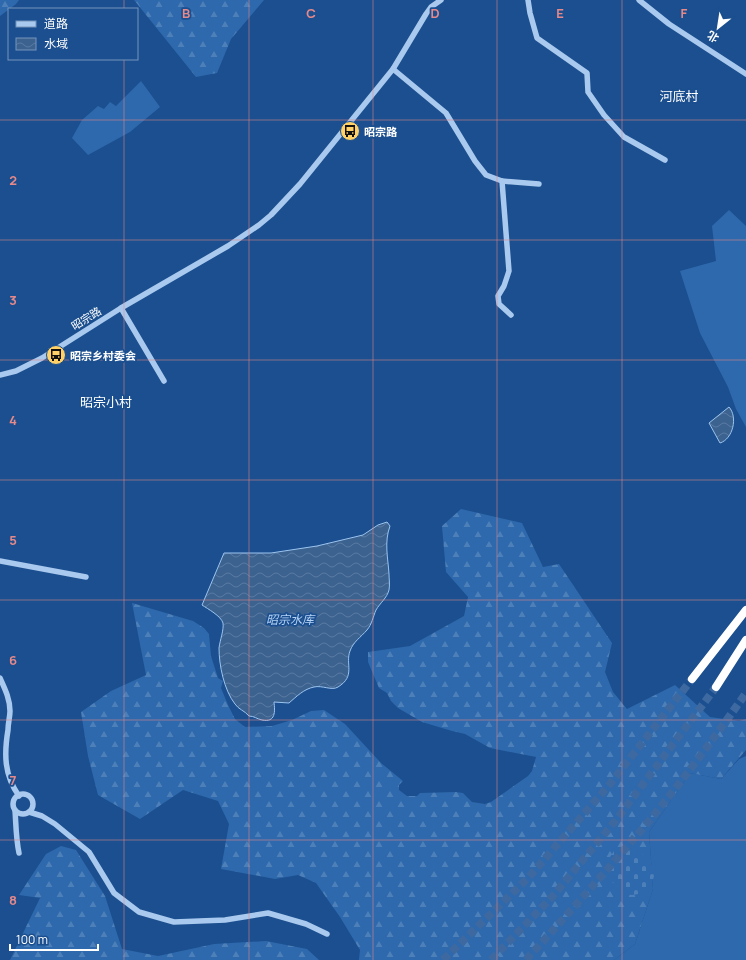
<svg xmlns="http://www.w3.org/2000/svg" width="746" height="960" viewBox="0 0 746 960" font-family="Manrope,'Noto Sans SC',sans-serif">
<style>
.grass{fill:#2e69ad}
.forest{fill:url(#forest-firs)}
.cemetery{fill:url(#cemetery-stones)}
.water{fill:url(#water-waves);stroke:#9cc4f0}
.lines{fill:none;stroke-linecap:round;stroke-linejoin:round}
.highway-tunnel{stroke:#3d69a0;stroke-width:8;stroke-dasharray:8 4;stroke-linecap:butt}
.minor{stroke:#a9c9ee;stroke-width:5.5}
.highway{stroke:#fff;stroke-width:8}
.grid{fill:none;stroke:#e88989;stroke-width:1;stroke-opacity:0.55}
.labels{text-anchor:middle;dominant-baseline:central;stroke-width:3.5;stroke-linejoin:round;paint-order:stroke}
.poi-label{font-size:11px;font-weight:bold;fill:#fff;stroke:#1b4f8f;text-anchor:start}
.street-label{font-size:11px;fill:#fff;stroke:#1b4f8f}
.water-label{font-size:12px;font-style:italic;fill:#b5d3f5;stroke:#1b4f8f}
.quarter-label{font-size:13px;fill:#fff;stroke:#1b4f8f}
.grid-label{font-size:13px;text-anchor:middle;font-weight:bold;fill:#e88989;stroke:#1b4f8f;stroke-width:3.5;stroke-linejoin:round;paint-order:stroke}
</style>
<defs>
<pattern id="forest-firs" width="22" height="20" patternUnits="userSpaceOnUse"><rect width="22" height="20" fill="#2e69ad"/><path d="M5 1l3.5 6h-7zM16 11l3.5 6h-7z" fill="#4d80b9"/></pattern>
<pattern id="cemetery-stones" width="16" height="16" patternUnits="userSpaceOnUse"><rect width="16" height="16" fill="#2e69ad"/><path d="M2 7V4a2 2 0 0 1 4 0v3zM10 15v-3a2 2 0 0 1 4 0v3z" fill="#4d80b9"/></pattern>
<pattern id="water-waves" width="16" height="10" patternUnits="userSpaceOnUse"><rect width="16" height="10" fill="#3c6290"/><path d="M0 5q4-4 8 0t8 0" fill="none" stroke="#597aa1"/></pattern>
</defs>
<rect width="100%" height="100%" fill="#1b4f8f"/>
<g class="grass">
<path d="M141 81 160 107 130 132 88 155 72 138 82 120 98 106 104 109 110 102 116 106Z"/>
<path d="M729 210 746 226V427L736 409 728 387 700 333 680 271 716 261 712 226Z"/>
<path d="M746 756V960H614L635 944 653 889 649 832 690 773 721 779 739 759Z"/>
</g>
<g class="forest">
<path d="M0 0H19L16 4 0 16Z"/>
<path d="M134 0H264L231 39 217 73 196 77Z"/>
<path d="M461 509 522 523 543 567 559 564 612 643 605 672 613 692 627 709 675 685 710 717 739 721 746 719V750L721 779 690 773 649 832 653 889 635 944 614 960H359L360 950 340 917 316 883 298 875 275 879 221 869 229 824 218 801 183 790 140 819 98 795 88 756 81 712 111 691 146 675 132 603 193 621 204 628 209 634 211 656 218 678 223 681 221 688 228 705 235 719 245 727 272 726 292 720 311 711 324 710 345 724 381 763 403 781 399 785V790L407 796H417L420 793 456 792 463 793 472 802 485 804 491 802 528 776 532 771 536 757 490 748 465 734 452 731 422 722 398 708 391 701 387 693 379 688 368 662V652L410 646 464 616 468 597 446 572 442 526Z"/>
<path d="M61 846 76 850 105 896 122 949 158 956 214 944 266 941 307 949 319 960H10L40 898 19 895 46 854Z"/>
</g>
<path class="cemetery" d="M632 847C641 852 657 866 654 876 653 882 647 888 645 893L632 895 627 894 607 878 605 868 606 863 614 851 618 848Z"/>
<g class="water">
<path d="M729 407C738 417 733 439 720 443L709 423Z"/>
<path d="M387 522 390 526C384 542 388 558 389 574 389 579 390 585 389 590 387 598 380 603 376 610 373 617 372 624 367 630 361 637 353 642 350 651 345 664 356 676 338 687 332 691 322 685 314 687 304 689 297 696 289 703L274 702C275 711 276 723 262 720 257 719 254 716 249 716 245 711 238 709 235 704 224 690 219 665 219 648 220 640 224 630 223 623 221 616 208 609 202 605L224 553H271L317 546 363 535 378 525Z"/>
</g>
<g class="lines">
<g class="highway-tunnel">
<path d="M443 960 529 877 610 784 692 679"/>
<path d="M491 960 553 896 616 820 716 687"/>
<path d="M526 960C568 914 609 868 649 821 683 780 715 737 746 693"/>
</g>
<g class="minor">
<path d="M528 0 530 13 537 38 587 73 588 92 604 115 624 137 665 160"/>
<path d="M639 0 669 24 746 74"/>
<path d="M393 69 446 113 475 161 486 175 502 181 509 271 504 286 498 296 499 304 511 315"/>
<path d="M502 181 539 184"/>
<path d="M121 308 164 381"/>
<path d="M0 375 16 371 42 358 121 308 228 246 259 225 271 215 300 184 393 69 426 14 431 7 441 0"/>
<path d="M0 561 86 577"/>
<path d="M0 678C5 689 10 699 10 711 10 717 8 723 8 730 4 754 4 775 19 796"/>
<circle cx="23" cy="804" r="10"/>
<path d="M15 810C16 825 16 839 19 853"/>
<path d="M29 812 42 816 55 824 89 852 114 893 139 912 174 922 225 920 268 913 306 924 327 934"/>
</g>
<g class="highway">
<path d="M692 679 746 610"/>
<path d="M716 687 746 640"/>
</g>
</g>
<path class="grid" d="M124 0V9M249 0V960M373 0V960M497 0V960M622 0V960M124 59V960M0 120H746M0 240H746M0 360H746M0 480H746M0 600H746M0 720H746M0 840H746"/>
<defs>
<g id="bus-disc" transform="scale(1)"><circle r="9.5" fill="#ffd166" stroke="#1b4f8f"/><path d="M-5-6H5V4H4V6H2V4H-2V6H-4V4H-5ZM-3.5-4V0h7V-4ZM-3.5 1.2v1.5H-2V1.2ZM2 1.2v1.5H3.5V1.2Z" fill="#111"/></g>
</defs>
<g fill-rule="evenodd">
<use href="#bus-disc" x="350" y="131"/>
<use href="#bus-disc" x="56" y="355"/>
</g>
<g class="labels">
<g class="poi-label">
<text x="364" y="131">昭宗路</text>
<text x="70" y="355">昭宗乡村委会</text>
</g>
<g class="street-label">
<text transform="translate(86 318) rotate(-32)">昭宗路</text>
</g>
<g class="water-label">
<text x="290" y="619">昭宗水库</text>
</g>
<g class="quarter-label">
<text x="679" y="96">河底村</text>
<text x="106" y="402">昭宗小村</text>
</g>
</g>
<g class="grid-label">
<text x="186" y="18">B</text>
<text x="311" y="18">C</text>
<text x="435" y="18">D</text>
<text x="560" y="18">E</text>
<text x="684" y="18">F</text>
<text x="13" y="185">2</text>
<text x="13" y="305">3</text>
<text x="13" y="425">4</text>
<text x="13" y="545">5</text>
<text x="13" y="665">6</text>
<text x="13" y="785">7</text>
<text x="13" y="905">8</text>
</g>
<rect x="8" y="8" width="130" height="52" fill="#1b4f8f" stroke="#7695bc"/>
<rect x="16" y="21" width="20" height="6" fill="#a9c9ee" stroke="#7695bc"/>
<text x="44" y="28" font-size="12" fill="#ffffff">道路</text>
<rect x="16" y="38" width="20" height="12" fill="url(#water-waves)" stroke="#7695bc"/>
<text x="44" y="48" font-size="12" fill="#ffffff">水域</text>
<g transform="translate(718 28) rotate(210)" stroke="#1b4f8f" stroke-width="3" paint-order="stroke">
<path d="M0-3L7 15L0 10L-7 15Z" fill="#ffffff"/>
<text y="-6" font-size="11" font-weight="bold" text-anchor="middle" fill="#ffffff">北</text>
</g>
<path d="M10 944v6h88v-6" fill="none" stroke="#ffffff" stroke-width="2"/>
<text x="16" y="944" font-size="12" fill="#ffffff" stroke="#1b4f8f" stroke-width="3" paint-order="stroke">100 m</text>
</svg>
